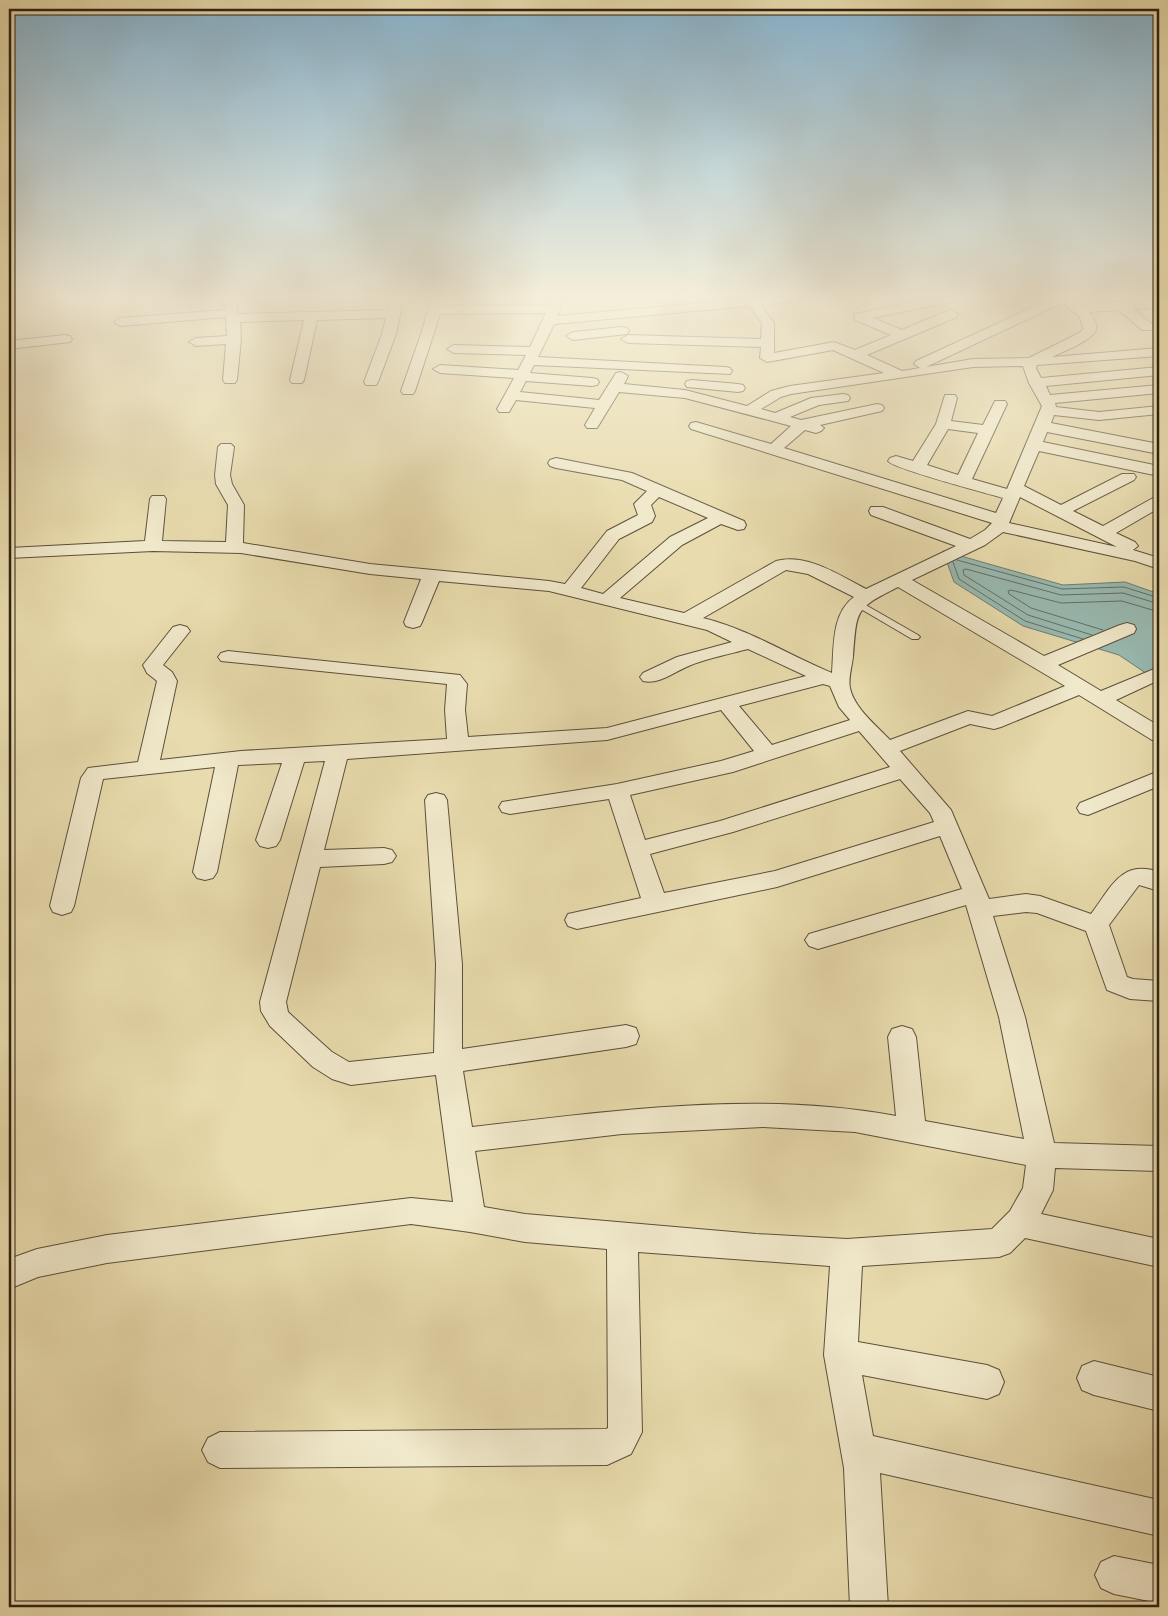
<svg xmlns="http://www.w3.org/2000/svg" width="1168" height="1616" viewBox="0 0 1168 1616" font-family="'Libre Bodoni',serif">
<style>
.water{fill:#98bab1;stroke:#6d7d73}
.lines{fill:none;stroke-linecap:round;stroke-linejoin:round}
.shore{stroke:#626e63;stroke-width:1}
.service-casing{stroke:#5c503b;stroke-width:2}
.minor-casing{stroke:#5c503b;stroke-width:2}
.service{fill:#f0e8ca;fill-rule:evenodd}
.minor{fill:#f0e8ca;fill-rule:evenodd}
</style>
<rect width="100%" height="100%" fill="#e8dbad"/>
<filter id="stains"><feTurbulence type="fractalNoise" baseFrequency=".004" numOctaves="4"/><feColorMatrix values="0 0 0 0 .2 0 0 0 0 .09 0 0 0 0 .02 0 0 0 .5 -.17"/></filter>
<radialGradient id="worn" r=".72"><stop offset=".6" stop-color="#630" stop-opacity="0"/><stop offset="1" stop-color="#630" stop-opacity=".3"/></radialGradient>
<path class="water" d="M943 551 1063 585 1125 582 1159 594V682L1119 655 1023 626 954 582Z"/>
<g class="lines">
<g class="shore">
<path d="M957 560 1062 589 1124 587 1159 598"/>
<path d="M953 562 959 579 1025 621 1083 639"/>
<path d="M1103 630 1031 608 1009 594 1008 591 1011 590 1061 603 1122 601 1159 612"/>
<path d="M1092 635 1028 615 964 575 963 570 966 569 1061 595 1123 593 1159 604"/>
</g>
<g class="service-casing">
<path id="service" d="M857 600 918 635 920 637 918 639H912L854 605 852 603Z"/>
</g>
<g class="minor-casing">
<g id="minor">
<path d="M223 296H235L238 314 388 310 392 296H404L396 334 378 382 376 385H366L364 382 382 334 386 318 317 320 304 380 302 383H292L290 380 304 320 240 322 241 339 237 380 235 383H225L223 380 226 344 196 346 189 342 196 338 227 336 226 317 120 326 114 322 120 318 225 310Z"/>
<path d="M432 296H444L442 306 550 305 554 296H566L557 316 777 296H798L799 298 797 301 793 302 761 305 774 323V353L834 342 855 350 891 335 855 320 854 317 855 314 943 296H965L963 299 959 300 873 318 902 330 947 311 952 310 958 314 957 317 867 355 902 371 920 368 914 364 916 361 1055 297 1054 296H1068L1082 305 1159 299V307L1133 309 1152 324 1154 327 1152 330H1142L1119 310 1089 312C1093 317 1098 324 1096 330 1093 340 1062 352 1052 357L1159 348V356L1037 365 1036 368 1041 378 1159 367V375L1046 386 1050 395 1159 385V393L1055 403 1056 407 1099 412 1159 406V414L1099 420 1054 415 1051 423 1159 444V454L1047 432 1043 442 1159 466V476L1039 451 1024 486 1061 505 1122 474H1134L1136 477 1134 480 1073 511 1103 526 1153 498 1159 496V508L1116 533 1135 542 1138 546 1133 550 1159 558V569L1135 561 1003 532 985 545 912 580 1044 656 1120 625 1127 623 1134 625 1136 629 1134 633 1058 665 1101 691 1159 667V680L1116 700 1159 726V741L1152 740 1079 695 1001 727 994 729 970 724 900 751 951 810 989 899 1026 894 1040 896 1091 914C1111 888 1121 859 1159 872V891L1139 885 1109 925 1127 977 1133 979 1159 981V1001L1130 999 1107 990 1086 931 1037 913 1026 912 993 916 1025 1017 1054 1143 1159 1146V1171L1055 1168 1053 1190 1041 1214 1159 1239V1267L1025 1238 1010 1253 999 1257 862 1266 858 1342 987 1365 999 1370 1004 1382 999 1394 987 1399 862 1375 873 1436 1159 1500V1536L880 1473 888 1607H850L844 1468 824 1355 830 1266 638 1252 642 1432 631 1454 607 1465 220 1468 208 1462 202 1450 208 1438 220 1432 606 1429 608 1428 607 1249 525 1242 470 1232 411 1224 107 1263 38 1277 9 1289V1259L37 1249 107 1235 411 1198 453 1202 436 1075 351 1085 332 1079 313 1067 270 1026 261 1011 260 1002 325 761 304 762 280 840 276 846 268 848 260 846 256 840 282 763 238 765 217 872 213 878 205 880 197 878 193 872 215 767 103 779 74 906 71 912 62 915 53 912 50 906 81 778 88 768 138 762 157 681 147 673 143 665 173 627 180 625 187 627 190 631 163 665 172 672 177 681 160 760 241 751 447 739 445 710 447 684 221 661 218 657 221 653 228 651 460 675 467 684 465 710 468 737 607 728 806 676 748 649C729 654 709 658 691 665 675 671 660 685 643 681L640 677 643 673 677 657 732 642 707 630 549 591 439 581 422 622 420 626 413 628 406 626 404 622 421 579 370 574 241 553 153 551 9 558V548L145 541 150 499 152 496H164L166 499 162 541 226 542 228 505 216 484 215 475 218 447 221 444H231L234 447 230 475 232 484 244 505 243 543 370 564 549 581 565 584 607 531 638 515 634 504 647 491 622 480 556 468 550 466 548 463 550 460 556 458 632 473 744 521 746 525 744 529 738 530 721 524 682 545 620 598 684 613 776 561C807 553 839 575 866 589L956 546 871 515 869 511 871 507H883L970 539 985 530 992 523 691 429 689 426 691 423 696 422 771 444 791 426 685 398 619 392 597 428H587L585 425 595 408 516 400 509 412H499L497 409 514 378 440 373 433 369 440 365 518 370 526 355 454 353 447 349 454 345 530 347 546 313 440 314 415 391 413 394H403L401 391 422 331ZM1062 303 1080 317 1083 329 1079 333 1029 358 973 359 926 367ZM749 306 762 323 761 339 628 335 621 339 628 343 761 347 760 358 767 362 833 350 884 373 790 386 771 391 747 406 685 390 624 384 628 376 621 372 616 373 599 400 520 392 526 381 592 386 597 385 599 382 597 379 592 378 530 373 534 365 730 374 732 371 730 368 725 367 538 357 554 324ZM1023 366 1029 383 1042 406 1007 489 972 479 1007 404 1005 401H995L983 425 951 421 957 398 955 395H945L936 424 913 461 896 456 890 458 888 461C894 469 986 493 1003 498L996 513 784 448 805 430 816 433 821 431 824 428 820 425 882 411 884 408 882 405 877 404 801 420 790 417 819 405 848 401 850 398 848 395 843 394 811 398 775 413 761 409 781 397 791 394 973 367ZM948 429 978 433 958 475 927 465ZM659 497 708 518 670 537 603 594 581 588 619 539 652 522 655 516 651 505ZM1020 497 1117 547 1009 523ZM786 570 808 574 854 597C831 613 834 649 832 673 789 655 748 629 703 618ZM898 587 1065 686 992 716 968 711 890 740C877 726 854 708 850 688 848 679 852 666 853 657 857 610 854 609 898 587ZM823 684 830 686 839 707 850 720 772 745 739 706ZM721 710 754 751 721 761 617 784 502 802 499 807 502 812 510 814 609 799 641 898 568 914 565 920 568 926 577 929 777 887 940 836 962 889 809 934 805 940 809 946 818 949 966 905 999 1017 1024 1139 925 1121 916 1037 912 1029 902 1026 892 1029 888 1037 896 1116C756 1090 612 1111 472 1127L463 1071 626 1047 636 1044 639 1036 636 1028 626 1025 462 1049V964L447 800 444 795 436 793 428 795 425 800 436 964 434 1053 349 1062 332 1052 313 1035 288 1012 286 1002 320 867 384 864 392 862 396 856 392 850 384 848 324 850 347 759 607 740ZM859 731 890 767 720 821 645 840 630 795 733 772ZM900 779 930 813 934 822 775 871 664 893 650 854 733 832ZM763 1127 855 1132 1026 1165 1023 1188 1010 1211 992 1229 847 1239 756 1234 525 1214 484 1207 475 1151 622 1134Z"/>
<path d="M622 327 627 328 629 331 627 334 573 340 566 336 573 332Z"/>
<path d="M65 335 70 336 72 339 70 342 9 349V341Z"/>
<path d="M692 380 738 384 743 385 745 388 743 391 738 392 687 387 685 384 687 381Z"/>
<path d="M1159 771V786L1088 815 1080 813 1077 808 1080 803Z"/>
<path d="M1094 1361 1159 1377V1411L1094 1395 1082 1390 1077 1378 1082 1366Z"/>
<path d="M1114 1556 1159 1565V1603L1114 1594 1101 1588 1095 1575 1101 1562Z"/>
</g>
</g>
<use href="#service" class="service"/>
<use href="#minor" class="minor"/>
</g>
<linearGradient id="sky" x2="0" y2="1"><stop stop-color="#88b6d2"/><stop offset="0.57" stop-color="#f5efda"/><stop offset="1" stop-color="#f5efda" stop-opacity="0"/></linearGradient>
<rect width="1168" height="522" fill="url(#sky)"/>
<rect width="1168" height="1616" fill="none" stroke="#e8dbad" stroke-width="30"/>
<rect x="10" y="10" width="1148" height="1596" fill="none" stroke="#2d2215" stroke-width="2.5"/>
<rect x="15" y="15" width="1138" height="1586" fill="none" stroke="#2d2215"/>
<rect width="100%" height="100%" filter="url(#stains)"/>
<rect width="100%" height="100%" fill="url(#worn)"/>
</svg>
